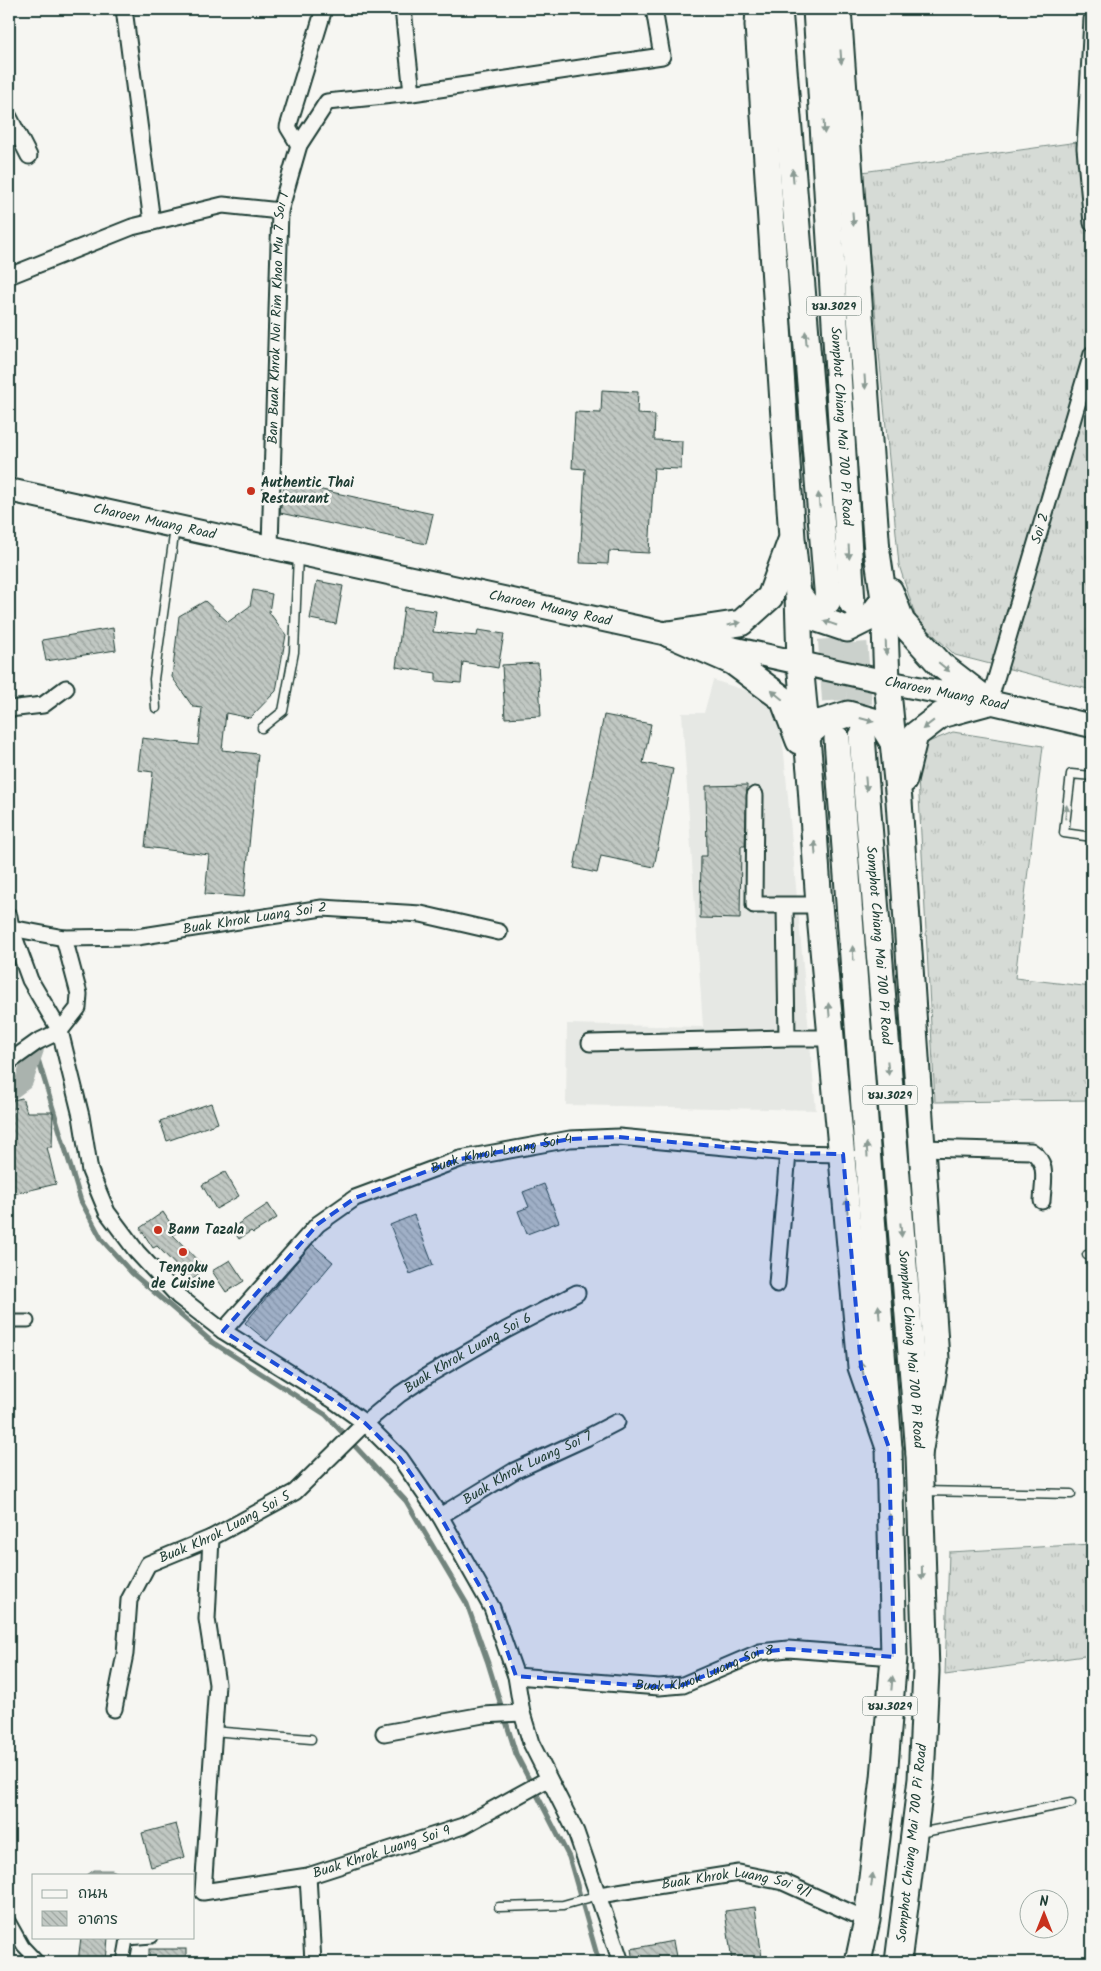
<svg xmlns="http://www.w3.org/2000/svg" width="1101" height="1971" viewBox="0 0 1101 1971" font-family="Kalam,'Playpen Sans Thai',sans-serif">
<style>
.built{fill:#e6e8e4}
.grass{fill:url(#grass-tufts);stroke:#7a8c85}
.water{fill:url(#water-rules);stroke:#72847d}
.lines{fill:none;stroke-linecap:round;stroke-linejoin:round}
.stream{stroke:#72847d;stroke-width:5}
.canal{stroke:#aab3ae;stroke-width:18}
.building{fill:url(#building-back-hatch);stroke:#1f3d34}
.primary-tunnel{stroke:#cbd1cc;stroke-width:25;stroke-dasharray:25 12;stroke-linecap:butt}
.service-casing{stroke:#1f3d34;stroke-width:11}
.pedestrian-casing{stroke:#1f3d34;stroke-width:15}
.minor-casing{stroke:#1f3d34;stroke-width:19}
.secondary-casing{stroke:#1f3d34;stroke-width:26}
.primary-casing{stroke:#1f3d34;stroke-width:29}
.service{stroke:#f6f6f2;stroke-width:8}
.pedestrian{stroke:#f6f6f2;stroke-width:11}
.minor{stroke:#f6f6f2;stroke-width:15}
.secondary{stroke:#f6f6f2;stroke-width:22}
.primary{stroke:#f6f6f2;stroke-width:25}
.oneway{fill:#8a9a93}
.marked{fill:#1d4ed8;fill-opacity:0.2;stroke:#1d4ed8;stroke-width:4;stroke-dasharray:10 6;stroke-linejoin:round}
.poi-dot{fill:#c8321e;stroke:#f6f6f2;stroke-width:2}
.labels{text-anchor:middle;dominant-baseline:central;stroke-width:5;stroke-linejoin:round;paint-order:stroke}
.shield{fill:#f6f6f2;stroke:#60746d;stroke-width:1}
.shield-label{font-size:12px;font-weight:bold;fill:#1f3d34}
.street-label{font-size:14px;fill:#1f3d34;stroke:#f6f6f2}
.poi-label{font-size:14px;font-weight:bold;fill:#1f3d34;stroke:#f6f6f2;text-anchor:start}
</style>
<defs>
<pattern id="grass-tufts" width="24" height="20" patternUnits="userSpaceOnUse" patternTransform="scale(1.25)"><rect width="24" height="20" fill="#d6dbd6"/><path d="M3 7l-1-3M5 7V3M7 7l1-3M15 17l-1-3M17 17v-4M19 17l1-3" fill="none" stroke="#b7bdb8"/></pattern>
<pattern id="water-rules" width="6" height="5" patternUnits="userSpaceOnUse" patternTransform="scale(1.25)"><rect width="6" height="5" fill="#aab3ae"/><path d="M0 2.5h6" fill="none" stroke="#8a938e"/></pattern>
<pattern id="building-back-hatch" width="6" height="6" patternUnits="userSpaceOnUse" patternTransform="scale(1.25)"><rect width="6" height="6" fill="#c1c8c3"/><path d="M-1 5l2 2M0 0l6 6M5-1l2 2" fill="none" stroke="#9ca49f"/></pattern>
</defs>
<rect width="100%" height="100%" fill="#f6f6f2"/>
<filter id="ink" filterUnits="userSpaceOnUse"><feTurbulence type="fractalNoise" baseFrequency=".02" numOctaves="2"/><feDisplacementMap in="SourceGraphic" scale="10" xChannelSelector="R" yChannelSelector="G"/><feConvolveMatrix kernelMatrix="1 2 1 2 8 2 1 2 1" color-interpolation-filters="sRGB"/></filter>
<g filter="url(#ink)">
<path class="built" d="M713 680 760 695 779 719 784 753 816 1110 566 1105 567 1024 703 1027 682 713H704Z"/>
<g class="grass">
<path d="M1092 140V690L955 655 916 618 899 565 862 172Z"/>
<path d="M953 732 1043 746 1015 978 1092 987V1100L935 1102 918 777 926 743Z"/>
<path d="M1092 1544V1655L945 1675 949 1552Z"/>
</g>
<path class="water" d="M94 1870H112L124 1875H87Z"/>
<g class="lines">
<path class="stream" d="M35 1049 81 1201 102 1240 132 1273 212 1342 326 1415 406 1501 467 1604 488 1663 516 1754 569 1857 599 1962"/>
<path class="canal" d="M9 1092 24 1081 35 1049"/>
</g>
<g class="building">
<path d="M602 390 638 392 637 414 655 415 654 440 682 441 681 469 654 468 649 553 609 551 608 564 580 563 585 469 572 468 575 412 601 413Z"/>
<path d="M285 482 433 514 426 544 280 513Z"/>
<path d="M317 581 343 586 336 624 310 619Z"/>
<path d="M253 590 272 594 269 612 286 635 276 691 250 718 226 713 222 750 258 754 244 897 205 894 209 855 145 847 153 772 138 770 142 738 198 745 202 708 193 707 172 677 179 616 205 601 228 622 250 606Z"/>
<path d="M404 607 436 611 433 632 477 636 478 630 504 634 498 668 463 662 461 683 436 681V673L396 667Z"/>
<path d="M113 628 116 650 46 661 42 640Z"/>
<path d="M538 663 541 716 505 718 502 665Z"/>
<path d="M604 715 651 724 643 763 673 769 654 867 601 856 597 873 574 868Z"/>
<path d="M747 785 745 846H741L740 919 700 918 701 856H707L706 786Z"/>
<path d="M22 1098 27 1112H53L52 1147H47L56 1184 9 1195V1101Z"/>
<path d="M211 1103 218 1123 167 1141 160 1121Z"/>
<path d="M225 1172 239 1196 216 1209 202 1185Z"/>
<path d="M544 1184 559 1222 527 1234 518 1211 529 1207 523 1192Z"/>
<path d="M268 1204 277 1218 253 1233 251 1231 239 1239 232 1228Z"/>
<path d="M163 1212 177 1233 173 1235 205 1268 191 1281 157 1246 153 1248 140 1228Z"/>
<path d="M414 1215 433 1265 410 1274 390 1225Z"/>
<path d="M312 1244 333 1262 267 1341 245 1323Z"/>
<path d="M230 1260 244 1281 226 1292 212 1271Z"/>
<path d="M176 1824 185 1857 151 1867 142 1833Z"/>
<path d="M755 1907 762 1958 732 1962 725 1911Z"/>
<path d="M81 1937H108L106 1962H78Z"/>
<path d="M673 1941 677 1962H633L631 1949Z"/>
<rect x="149" y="1949" width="37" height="13"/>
</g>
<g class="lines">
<g class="primary-tunnel">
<path d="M828 602 837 739"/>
<path d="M852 606 862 736"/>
</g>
<g class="service-casing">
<g id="service">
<path d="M156 708 154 679 175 528"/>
<path d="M262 728 283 711 294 652 298 554"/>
<path d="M1092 776 1071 774 1064 833 1092 837"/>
<path d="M1087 1255 1092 1254"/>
<path d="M922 1491 1071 1494"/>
<path d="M212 1731 311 1739"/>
<path d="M919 1833 1071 1803"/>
<path d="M499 1907 563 1905 599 1895"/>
</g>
</g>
<g class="pedestrian-casing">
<g id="pedestrian">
<path d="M9 1321H28"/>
<path d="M9 1921 23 1946 38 1962"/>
<path d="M123 1962 127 1939 152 1937"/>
</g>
</g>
<g class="minor-casing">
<g id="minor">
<path d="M124 9 152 222"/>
<path d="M403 9 412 93"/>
<path d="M1092 19 1085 148 1092 223"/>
<path d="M9 117 29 156"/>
<path d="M299 145 288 127 324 9"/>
<path d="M9 276 132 227 223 205 280 211"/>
<path id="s1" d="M270 546 280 211 299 145 327 102 412 93 662 56 654 9"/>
<path id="s2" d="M989 702 1092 354"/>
<path d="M9 709 43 705 66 688"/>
<path d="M755 795 754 905H819"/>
<path d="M9 916 11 928 30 980 60 1031 81 1116 90 1171 107 1212 137 1252 178 1296 223 1331 333 1400 365 1423 400 1458 440 1516 492 1608 516 1676 522 1713 531 1743 576 1832 621 1962"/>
<path id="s3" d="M11 928 64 938 137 937 322 908 421 914 499 932"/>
<path d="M787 1038H831"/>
<path d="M590 1043 787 1038 785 906"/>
<path d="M9 1062 37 1042 60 1031 78 1008 79 994 64 938"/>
<path d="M922 1148 1031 1151C1049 1162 1043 1182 1042 1201"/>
<path d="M777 1284 788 1153"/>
<path id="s4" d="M223 1331 318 1224 355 1198 460 1159 570 1139 619 1137 788 1153 843 1154"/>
<path id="s5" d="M440 1516 514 1471 586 1438 617 1422"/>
<path id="s6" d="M211 1538 207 1619 217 1684 203 1892 308 1876 463 1826 548 1779"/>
<path id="s7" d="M516 1676 659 1687 683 1685 760 1652 788 1649 894 1657"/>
<path id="s8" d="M114 1709 125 1654 129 1600 148 1564 211 1538 295 1492 365 1423 400 1394 430 1374 506 1330 577 1293"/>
<path d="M384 1733 483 1715 522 1713"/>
<path d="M308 1876 313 1962"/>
<path id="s9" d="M599 1895 739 1873 783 1882 867 1920"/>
</g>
</g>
<g class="secondary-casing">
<g id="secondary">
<path id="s10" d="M9 490 887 682 989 702 1092 726"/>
</g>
</g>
<g class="primary-casing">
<g id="primary">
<path d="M759 9 758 25 792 538 798 594 800 663 810 771 819 905 861 1367 889 1448"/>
<path d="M779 9 828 601"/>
<path id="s11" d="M816 9 852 603"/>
<path d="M838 9 877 552 884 599 887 682 899 801 936 1359 919 1454"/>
<path d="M890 591 902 622 941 665 989 702"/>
<path d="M798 594 817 619 847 629 871 617 884 599"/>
<path d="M669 634 733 662 783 699 799 741"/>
<path d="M669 634 741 623 770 597 790 543"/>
<path d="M807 735 822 722 848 714 881 723 894 744"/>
<path id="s12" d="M862 736 919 1454 926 1671 921 1779 898 1962"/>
<path d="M837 739 889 1448 894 1657 884 1778 867 1920 858 1962"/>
<path d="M904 780 915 735 941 715 989 702"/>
</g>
</g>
<use href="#service" class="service"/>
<use href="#pedestrian" class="pedestrian"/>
<use href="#minor" class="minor"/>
<use href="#secondary" class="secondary"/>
<use href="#primary" class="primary"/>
</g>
<defs><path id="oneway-solid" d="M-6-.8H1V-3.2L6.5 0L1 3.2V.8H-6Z" transform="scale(1.25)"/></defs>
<g class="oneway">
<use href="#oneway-solid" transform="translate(841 57) rotate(86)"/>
<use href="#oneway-solid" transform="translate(824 127) rotate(87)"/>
<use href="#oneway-solid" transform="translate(793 176) rotate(-95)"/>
<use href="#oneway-solid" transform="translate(853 219) rotate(86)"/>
<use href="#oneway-solid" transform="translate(806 338) rotate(-95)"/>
<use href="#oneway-solid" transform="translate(865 382) rotate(86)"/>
<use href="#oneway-solid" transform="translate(819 500) rotate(-95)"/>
<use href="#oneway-solid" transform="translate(849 552) rotate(87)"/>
<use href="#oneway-solid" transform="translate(830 623) rotate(-161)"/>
<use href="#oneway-solid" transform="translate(734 624) rotate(-12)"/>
<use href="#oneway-solid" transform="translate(886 648) rotate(88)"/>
<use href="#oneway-solid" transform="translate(944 667) rotate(40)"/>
<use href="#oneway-solid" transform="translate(777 695) rotate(-140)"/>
<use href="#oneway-solid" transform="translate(867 720) rotate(15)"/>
<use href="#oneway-solid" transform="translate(928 725) rotate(142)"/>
<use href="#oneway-solid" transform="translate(866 784) rotate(85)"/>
<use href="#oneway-solid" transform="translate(1066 812) rotate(-84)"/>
<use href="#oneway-solid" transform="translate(815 848) rotate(-94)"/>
<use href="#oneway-solid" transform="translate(853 953) rotate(-94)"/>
<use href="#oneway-solid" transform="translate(829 1010) rotate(-95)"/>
<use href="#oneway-solid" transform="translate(888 1068) rotate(85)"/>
<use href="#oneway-solid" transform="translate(867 1150) rotate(-94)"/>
<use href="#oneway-solid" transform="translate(847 1206) rotate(-95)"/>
<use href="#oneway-solid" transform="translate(901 1230) rotate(85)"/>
<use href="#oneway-solid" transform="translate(879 1312) rotate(-94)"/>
<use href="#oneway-solid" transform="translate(862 1368) rotate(-103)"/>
<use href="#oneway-solid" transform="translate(890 1521) rotate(-91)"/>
<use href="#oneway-solid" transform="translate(922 1573) rotate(89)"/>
<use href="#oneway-solid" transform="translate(892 1683) rotate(-85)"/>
<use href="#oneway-solid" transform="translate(872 1880) rotate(-83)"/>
</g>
</g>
<path class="marked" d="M619 1137 788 1153 843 1154 861 1367 889 1448 894 1657 788 1649 760 1652 683 1685 659 1687 516 1676 492 1608 440 1516 400 1458 365 1423 333 1400 223 1331 318 1224 355 1198 460 1159 570 1139Z"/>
<g class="poi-dot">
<circle cx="251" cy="491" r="5"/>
<circle cx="158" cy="1230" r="5"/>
<circle cx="183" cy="1252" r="5"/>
</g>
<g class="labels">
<g class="shield">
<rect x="806.5" y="296.5" width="55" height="19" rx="4"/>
<rect x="862.5" y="1085.5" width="55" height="19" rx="4"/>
<rect x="862.5" y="1696.5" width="55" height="19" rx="4"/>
</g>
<g class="shield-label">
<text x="834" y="306">ชม.3029</text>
<text x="890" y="1095">ชม.3029</text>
<text x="890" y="1706">ชม.3029</text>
</g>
<g class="street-label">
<text stroke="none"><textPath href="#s1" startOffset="228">Ban Buak Khrok Noi Rim Khao Mu 7 Soi 1</textPath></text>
<text stroke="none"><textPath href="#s11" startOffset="418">Somphot Chiang Mai 700 Pi Road</textPath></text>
<text stroke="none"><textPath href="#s10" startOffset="149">Charoen Muang Road</textPath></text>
<text stroke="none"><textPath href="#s2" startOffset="181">Soi 2</textPath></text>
<text stroke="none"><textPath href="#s10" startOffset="554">Charoen Muang Road</textPath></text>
<text stroke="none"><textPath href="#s10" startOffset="959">Charoen Muang Road</textPath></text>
<text stroke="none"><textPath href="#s3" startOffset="246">Buak Khrok Luang Soi 2</textPath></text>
<text stroke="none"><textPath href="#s12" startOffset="210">Somphot Chiang Mai 700 Pi Road</textPath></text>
<text stroke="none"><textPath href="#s4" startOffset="342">Buak Khrok Luang Soi 4</textPath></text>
<text stroke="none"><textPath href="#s12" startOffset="615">Somphot Chiang Mai 700 Pi Road</textPath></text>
<text stroke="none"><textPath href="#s8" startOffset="538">Buak Khrok Luang Soi 6</textPath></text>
<text stroke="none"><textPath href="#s5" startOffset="100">Buak Khrok Luang Soi 7</textPath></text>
<text stroke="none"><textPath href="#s8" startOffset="236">Buak Khrok Luang Soi 5</textPath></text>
<text stroke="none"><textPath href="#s7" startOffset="192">Buak Khrok Luang Soi 8</textPath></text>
<text transform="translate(912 1843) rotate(-84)">Somphot Chiang Mai 700 Pi Road</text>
<text stroke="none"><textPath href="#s6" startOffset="539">Buak Khrok Luang Soi 9</textPath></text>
<text stroke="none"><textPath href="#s9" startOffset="140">Buak Khrok Luang Soi 9/1</textPath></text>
</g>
<g class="poi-label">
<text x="261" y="483">Authentic Thai<tspan x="261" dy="16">Restaurant</tspan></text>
<text x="168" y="1230">Bann Tazala</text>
<text x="183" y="1268" text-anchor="middle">Tengoku<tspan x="183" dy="16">de Cuisine</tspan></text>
</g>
</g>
<rect width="1101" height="1971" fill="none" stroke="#f6f6f2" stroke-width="30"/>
<rect x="15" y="15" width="1071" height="1941" fill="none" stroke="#1f3d34" stroke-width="2" filter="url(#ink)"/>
<rect x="32" y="1874" width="162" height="65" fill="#f6f6f2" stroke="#a0aca6"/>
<rect x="42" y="1890" width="25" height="8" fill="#f6f6f2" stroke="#a0aca6"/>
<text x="78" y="1898" font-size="15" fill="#1f3d34">ถนน</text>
<rect x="42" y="1911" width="25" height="15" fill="url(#building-back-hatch)" stroke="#a0aca6"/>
<text x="78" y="1924" font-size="15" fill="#1f3d34">อาคาร</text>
<g transform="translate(1044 1914)"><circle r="24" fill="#f6f6f2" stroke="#a0aca6"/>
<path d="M0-4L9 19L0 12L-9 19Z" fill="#c8321e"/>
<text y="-8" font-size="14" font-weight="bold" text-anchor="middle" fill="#1f3d34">N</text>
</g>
</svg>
